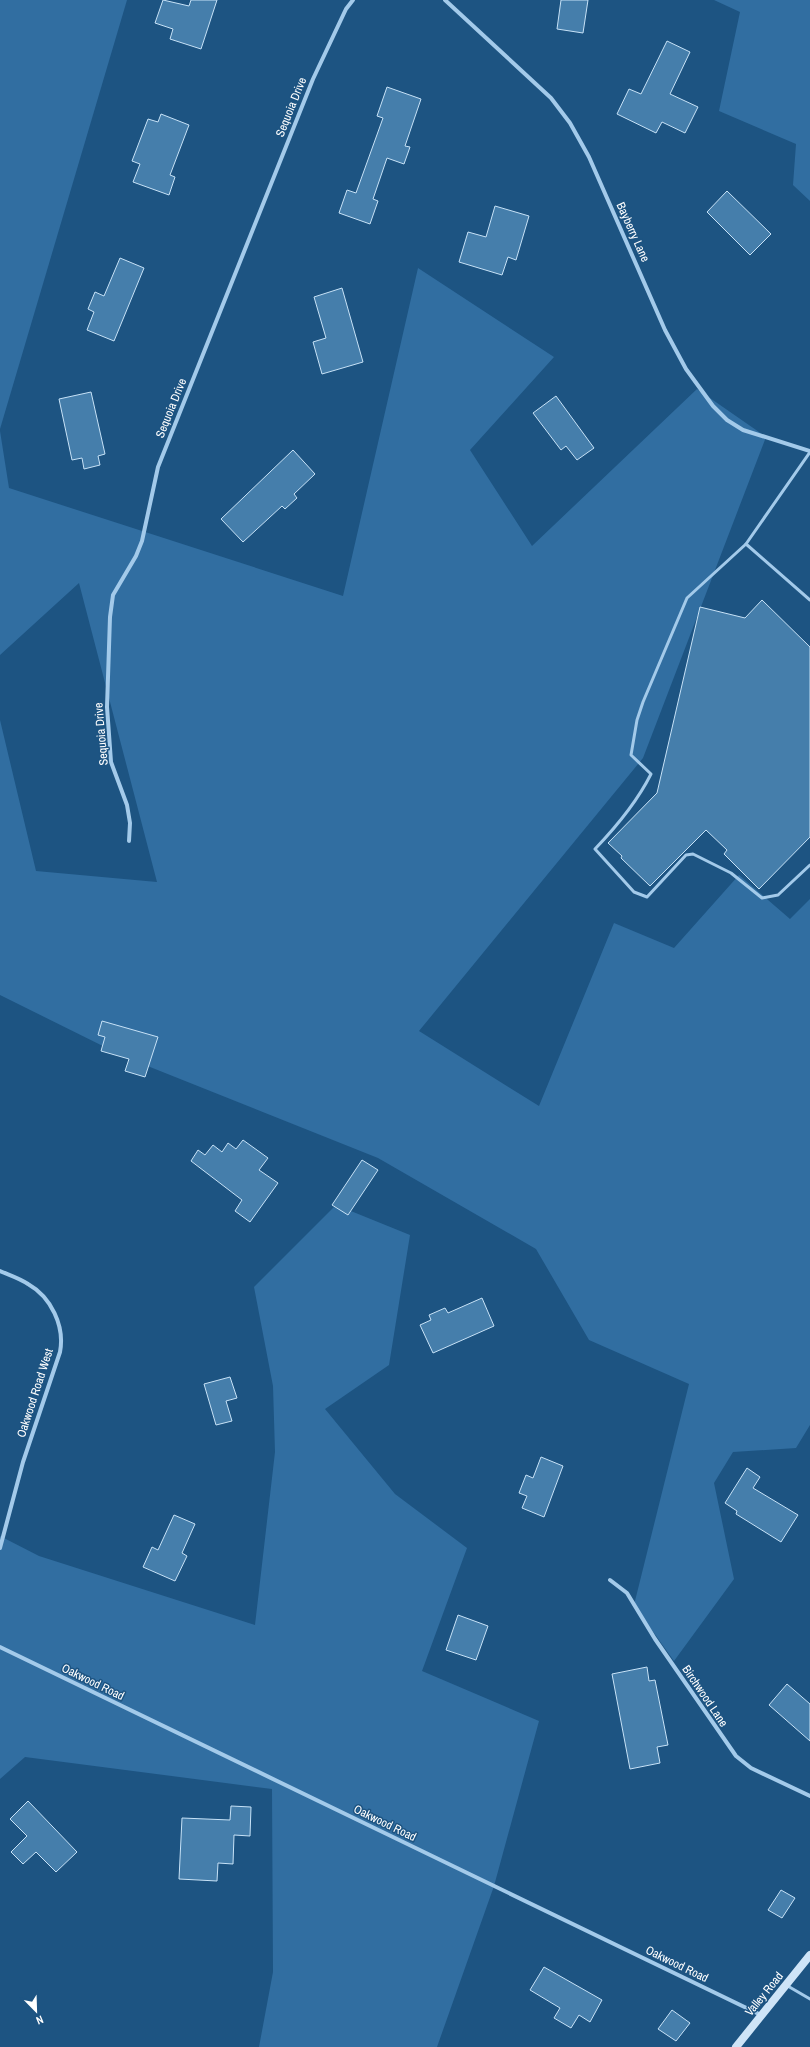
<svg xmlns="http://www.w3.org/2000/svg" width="810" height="2047" viewBox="0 0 810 2047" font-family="'Archivo Narrow',sans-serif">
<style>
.green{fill:#316ea1}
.building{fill:#457eab;stroke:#c7e2f7}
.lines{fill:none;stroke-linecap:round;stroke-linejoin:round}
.service{stroke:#a3caea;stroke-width:3}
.minor{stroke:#a3caea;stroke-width:4}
.secondary{stroke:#cee4f7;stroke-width:8}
.labels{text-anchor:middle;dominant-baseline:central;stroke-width:3;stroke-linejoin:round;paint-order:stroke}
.street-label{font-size:12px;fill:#fff;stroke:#1d5482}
</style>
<rect width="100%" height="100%" fill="#1d5482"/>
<g class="green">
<path d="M0 0H127L0 429Z"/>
<path d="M714 0H810V201L793 185 796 144 719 111 740 12Z"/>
<path d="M418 268 554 357 470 450 532 546 697 389 766 437 643 758 419 1031 539 1106 614 923 674 948 739 875 790 919 810 899V1425L796 1448 733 1452 714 1483 734 1579 674 1661 634 1605 689 1384 589 1340 536 1249 378 1158 125 1057 0 995V720L36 871 157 882 79 583 0 655V431L9 488 343 596Z"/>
<path d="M336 1205 410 1235 389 1365 325 1409 395 1494 467 1548 422 1671 539 1721 494 1886 437 2047H259L273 1972 272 1789 25 1757 0 1779V1536L39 1556 255 1625 275 1452 273 1386 254 1287Z"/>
</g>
<g class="building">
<path d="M163 0 189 6 191 0H217L201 49 170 39 173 29 155 23Z"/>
<path d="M561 0H588L583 33 557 29Z"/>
<path d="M667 41 690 52 670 94 698 107 685 133 662 122 656 133 617 114 629 89 641 94Z"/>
<path d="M387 87 421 99 405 146 410 147 404 164 387 158 373 199 378 201 370 224 339 213 347 190 356 193 383 118 377 116Z"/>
<path d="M161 114 189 125 170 175 175 177 169 195 133 182 140 164 132 161 148 119 158 122Z"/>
<path d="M727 191 771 234 750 255 707 212Z"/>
<path d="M495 206 529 216 516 260 508 257 502 275 459 262 468 232 486 237Z"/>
<path d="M120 258 144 268 114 341 87 330 94 312 88 309 95 292 104 296Z"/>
<path d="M342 288 363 362 322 374 313 342 326 338 314 297Z"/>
<path d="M91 392 105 454 98 456 100 465 84 469 82 458 72 460 59 399Z"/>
<path d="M556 396 594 448 577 460 566 446 561 450 533 413Z"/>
<path d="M293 450 315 474 294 494 297 498 285 509 282 506 243 542 221 519Z"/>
<path d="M762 600 810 647V837L759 889 724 854 727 850 706 830 650 886 621 858 622 856 608 843 657 793 700 607 745 618Z"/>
<path d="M102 1021 158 1037 145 1077 125 1071 129 1059 101 1051 105 1037 98 1035Z"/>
<path d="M243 1140 268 1158 259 1170 278 1183 250 1222 235 1211 242 1200 191 1161 198 1150 205 1155 213 1145 222 1152 228 1143 236 1149Z"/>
<path d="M362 1160 378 1170 348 1215 332 1205Z"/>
<path d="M482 1298 494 1326 433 1353 420 1325 431 1320 429 1315 445 1308 448 1313Z"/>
<path d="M230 1377 237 1398 226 1401 232 1421 216 1425 204 1384Z"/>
<path d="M541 1457 563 1466 544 1517 522 1508 527 1496 519 1493 526 1475 533 1478Z"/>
<path d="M747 1468 760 1477 753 1488 798 1515 781 1542 736 1514 737 1511 725 1503Z"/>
<path d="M174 1515 195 1524 182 1553 187 1556 175 1581 143 1567 152 1547 158 1550Z"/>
<path d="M458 1615 488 1626 476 1660 446 1650Z"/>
<path d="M647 1667 649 1681 655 1680 668 1745 657 1747 660 1763 630 1769 612 1674Z"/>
<path d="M787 1684 810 1704V1741L769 1705Z"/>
<path d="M28 1801 77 1852 56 1872 36 1852 23 1864 11 1852 27 1836 10 1819Z"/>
<path d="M231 1806 251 1807 250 1836 234 1835 233 1864 218 1863 217 1881 179 1879 182 1818 230 1820Z"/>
<path d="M781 1890 795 1898 782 1918 768 1910Z"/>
<path d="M544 1967 602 2000 590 2022 579 2015 571 2028 554 2018 560 2008 530 1990Z"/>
<path d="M672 2010 690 2023 676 2041 658 2029Z"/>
</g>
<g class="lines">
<g class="service">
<path d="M810 452 746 544 687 598 643 702 637 720 631 755 651 774C637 802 617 826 595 849L634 892 647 897 686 855 693 854 731 873 762 898 778 895 810 865"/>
<path d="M746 544 810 600"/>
<path d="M786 1985 810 1999"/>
</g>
<g class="minor">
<path d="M445 0 551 98 570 123 589 157 665 330 686 369 713 406 727 420 743 430 810 451"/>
<path d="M129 841 130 823 127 805 111 762 107 707 110 617 113 595 136 556 142 541 158 467 313 79 346 9 353 0"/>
<path d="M0 1271C9 1275 19 1278 28 1284 51 1297 65 1326 60 1352L23 1462 0 1548"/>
<path d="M610 1580 627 1593 655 1639 736 1756 751 1768 810 1796"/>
<path d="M0 1647 761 2015"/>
</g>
<path class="secondary" d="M736 2047 810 1955"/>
</g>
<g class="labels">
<g class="street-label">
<text transform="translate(291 107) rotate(-68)">Sequoia Drive</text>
<text transform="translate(633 232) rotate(66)">Bayberry Lane</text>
<text transform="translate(171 408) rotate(-68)">Sequoia Drive</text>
<text transform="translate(101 734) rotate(-95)">Sequoia Drive</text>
<text transform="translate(35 1393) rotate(-72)">Oakwood Road West</text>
<text transform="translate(93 1682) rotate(26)">Oakwood Road</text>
<text transform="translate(705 1696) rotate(56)">Birchwood Lane</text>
<text transform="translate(385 1823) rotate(26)">Oakwood Road</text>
<text transform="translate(677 1964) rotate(26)">Oakwood Road</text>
<text transform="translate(764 1994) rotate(-51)">Valley Road</text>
</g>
</g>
<g transform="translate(36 2011) rotate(157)" stroke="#1d5482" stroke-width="3" paint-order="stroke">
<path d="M0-3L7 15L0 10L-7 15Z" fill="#ffffff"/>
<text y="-6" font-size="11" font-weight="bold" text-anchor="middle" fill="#ffffff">N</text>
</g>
</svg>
